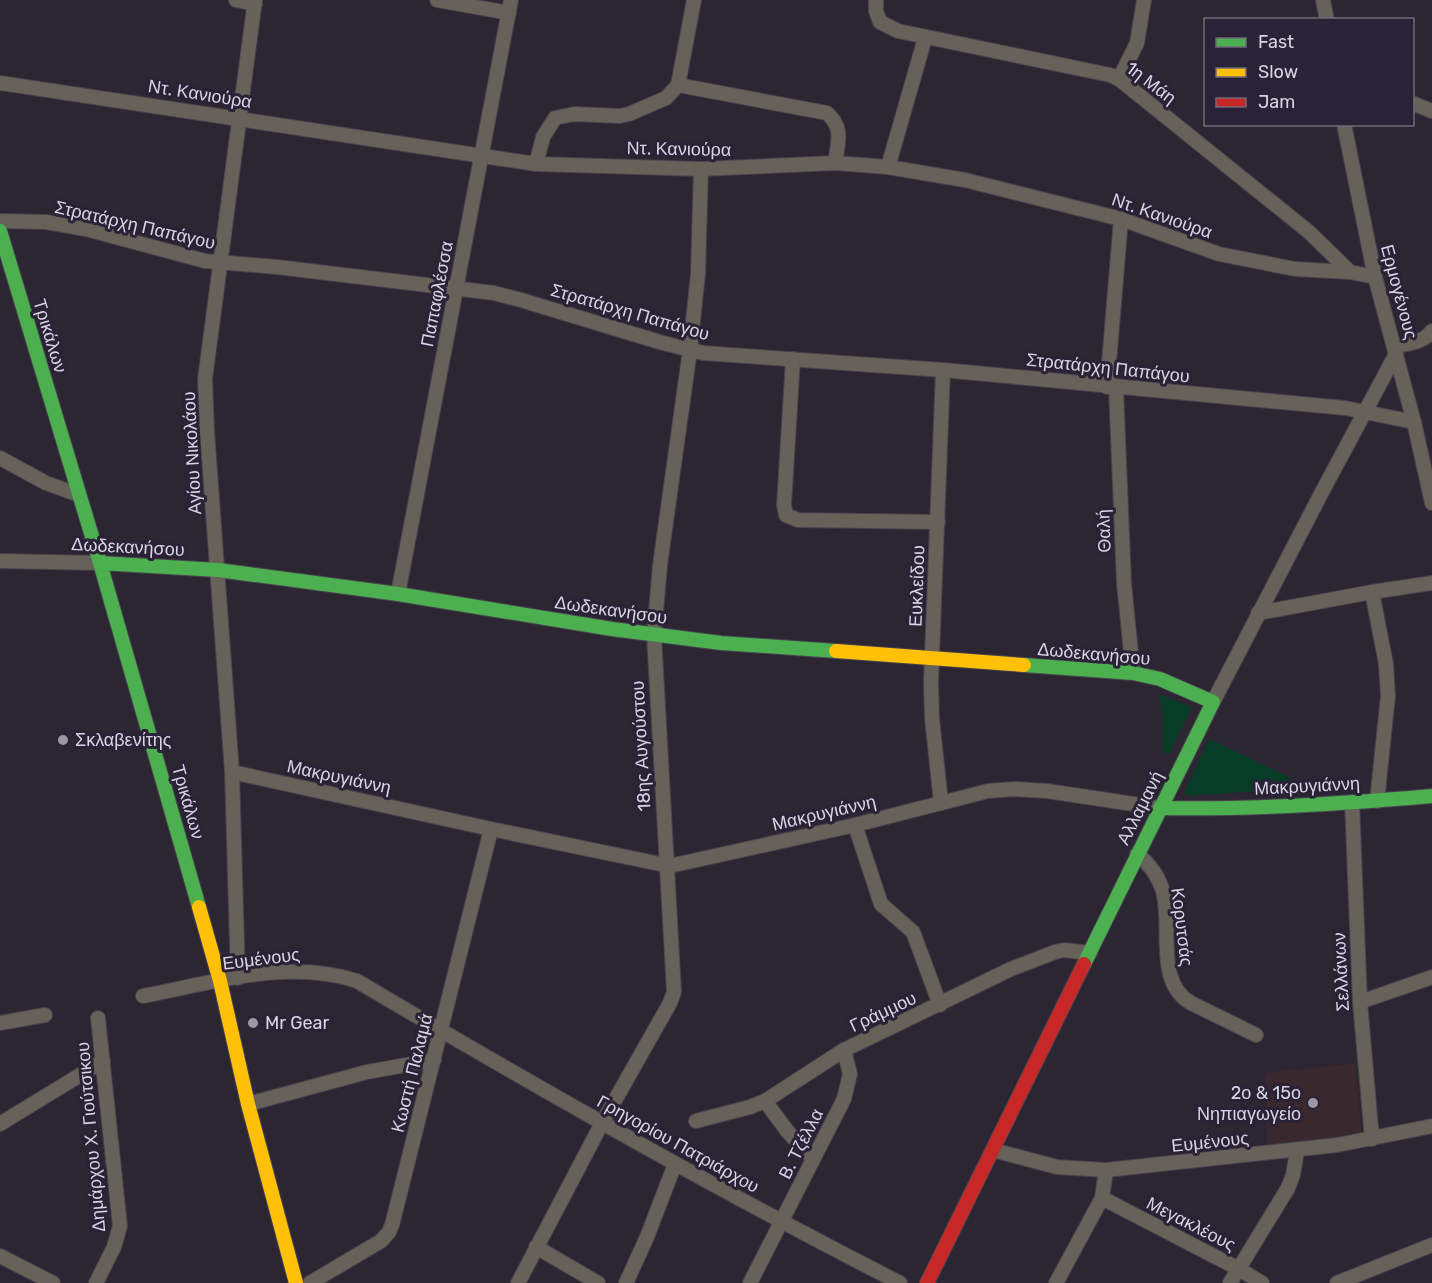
<svg xmlns="http://www.w3.org/2000/svg" width="1432" height="1283" viewBox="0 0 1432 1283" font-family="Rubik,sans-serif">
<style>
.education{fill:#39282d}
.green{fill:#073c27}
.lines{fill:none;stroke-linecap:round;stroke-linejoin:round}
.street-casing{stroke:#47434d;stroke-width:16}
.fast-casing{stroke:#47434d;stroke-width:16}
.slow-casing{stroke:#47434d;stroke-width:16}
.jam-casing{stroke:#47434d;stroke-width:16}
.street{stroke:#666159;stroke-width:14}
.fast{stroke:#4caf50;stroke-width:14}
.slow{stroke:#ffc107;stroke-width:14}
.jam{stroke:#c62828;stroke-width:14}
.poi-dot{fill:#9c97a4;stroke:#2a2236;stroke-width:2}
.labels{text-anchor:middle;dominant-baseline:central;stroke-width:6;stroke-linejoin:round;paint-order:stroke}
.street-label{font-size:18px;fill:#d9d4e2;stroke:#2a2236}
.poi-label{font-size:18px;fill:#d9d4e2;stroke:#2a2236;text-anchor:start}
</style>
<rect width="100%" height="100%" fill="#2b2632"/>
<path class="education" d="M1355 1063 1362 1134 1267 1147 1265 1073Z"/>
<g class="green">
<path d="M1159 694 1192 707 1169 754 1163 752V716Z"/>
<path d="M1209 739 1289 777 1288 789 1188 796 1184 793Z"/>
</g>
<g class="lines">
<g class="street-casing">
<g id="street">
<path d="M236 0 255 4"/>
<path d="M437 0 509 13"/>
<path d="M876 0V11L880 22 898 31 1110 75 1119 79 1309 232 1350 272 1375 277"/>
<path d="M1323 0 1327 20"/>
<path d="M1119 79 1137 43 1144 0"/>
<path d="M0 83 536 164 701 169 835 163 888 167 965 180 1121 219 1219 254 1295 269 1350 272"/>
<path d="M678 85 827 113C844 128 838 142 835 163"/>
<path d="M1412 103 1432 111"/>
<path d="M1344 124 1375 277 1414 422 1432 503"/>
<path d="M536 164 543 137 555 118 574 114 620 116 629 114 666 98 678 85 694 0"/>
<path d="M888 167 925 38"/>
<path d="M0 221 46 222 86 229 205 261 277 267 494 293 521 300 663 343 703 353 943 370 1345 408 1414 422"/>
<path d="M1394 346C1408 344 1423 343 1432 331"/>
<path d="M793 359 784 505 786 515 798 520 938 522"/>
<path d="M1107 387 1121 219"/>
<path d="M1116 388 1124 583 1133 673"/>
<path d="M0 458 46 483 79 495"/>
<path d="M0 561 100 563"/>
<path d="M1372 592 1386 664 1388 696 1377 801"/>
<path d="M398 594 511 0"/>
<path d="M1258 613 1372 592 1432 583"/>
<path d="M1213 702 1323 490 1396 354"/>
<path d="M232 772 491 829 665 865H674L855 825 988 791 1014 789 1047 791 1160 808"/>
<path d="M1352 802 1360 1002 1372 1139"/>
<path d="M941 803 932 718 931 682 943 370"/>
<path d="M855 825 881 904 913 932 940 1005"/>
<path d="M1137 854C1149 863 1158 876 1163 891 1173 926 1154 982 1191 1003L1256 1035"/>
<path d="M238 978 232 772 207 431 205 379 255 0"/>
<path d="M143 996C212 983 288 958 357 981 536 1087 715 1189 900 1283"/>
<path d="M1360 1002 1432 977"/>
<path d="M0 1023 45 1015"/>
<path d="M765 1101 788 1132 813 1159"/>
<path d="M248 1104 367 1072 434 1060"/>
<path d="M696 1121 750 1107 765 1101 844 1050 1011 969 1055 952 1064 950 1090 953"/>
<path d="M0 1124 103 1061"/>
<path d="M993 1150 1057 1167 1106 1170 1337 1145 1432 1126"/>
<path d="M1102 1198 1239 1269 1262 1283"/>
<path d="M536 1247 598 1283"/>
<path d="M0 1256 53 1283"/>
<path d="M96 1283 114 1247 120 1226 98 1018"/>
<path d="M310 1283 381 1241 389 1232 392 1225 491 829"/>
<path d="M518 1283 602 1123 670 1003 674 992 654 635 660 565 690 350 698 274 701 169"/>
<path d="M626 1283 647 1237 675 1164"/>
<path d="M750 1283 844 1099 850 1074 844 1050"/>
<path d="M1056 1283 1102 1198 1106 1170"/>
<path d="M1230 1283 1288 1188 1293 1175 1297 1151"/>
<path d="M1337 1283 1432 1245"/>
</g>
</g>
<g class="fast-casing">
<g id="fast">
<path d="M0 231 100 563 199 907"/>
<path d="M100 563 218 570 398 594 612 629 721 643 836 651"/>
<path d="M1024 665 1133 673 1160 679 1213 702 1084 964"/>
<path d="M1160 808C1251 810 1342 804 1432 796"/>
</g>
</g>
<g class="slow-casing">
<g id="slow">
<path d="M836 651 1024 665"/>
<path d="M199 907 220 981 248 1104 296 1283"/>
</g>
</g>
<g class="jam-casing">
<path id="jam" d="M927 1283 1084 964"/>
</g>
<use href="#street" class="street"/>
<use href="#fast" class="fast"/>
<use href="#slow" class="slow"/>
<use href="#jam" class="jam"/>
</g>
<g class="poi-dot">
<circle cx="63" cy="740" r="6"/>
<circle cx="253" cy="1023" r="6"/>
<circle cx="1313" cy="1103" r="6"/>
</g>
<g class="labels">
<g class="street-label">
<text transform="translate(1151 83) rotate(37)">1η Μάη</text>
<text transform="translate(200 94) rotate(9)">Ντ. Κανιούρα</text>
<text transform="translate(679 149) rotate(1)">Ντ. Κανιούρα</text>
<text transform="translate(1162 216) rotate(19)">Ντ. Κανιούρα</text>
<text transform="translate(135 225) rotate(13)">Στρατάρχη Παπάγου</text>
<text transform="translate(1399 292) rotate(75)">Ερμογένους</text>
<text transform="translate(437 294) rotate(-79)">Παπαφλέσσα</text>
<text transform="translate(630 312) rotate(16)">Στρατάρχη Παπάγου</text>
<text transform="translate(50 336) rotate(73)">Τρικάλων</text>
<text transform="translate(1108 368) rotate(6)">Στρατάρχη Παπάγου</text>
<text transform="translate(192 453) rotate(-93)">Αγίου Νικολάου</text>
<text transform="translate(1104 531) rotate(-92)">Θαλή</text>
<text transform="translate(128 547) rotate(3)">Δωδεκανήσου</text>
<text transform="translate(917 586) rotate(-88)">Ευκλείδου</text>
<text transform="translate(611 610) rotate(8)">Δωδεκανήσου</text>
<text transform="translate(1094 654) rotate(5)">Δωδεκανήσου</text>
<text transform="translate(641 746) rotate(-93)">18ης Αυγούστου</text>
<text transform="translate(339 777) rotate(12)">Μακρυγιάννη</text>
<text transform="translate(1307 786) rotate(-3)">Μακρυγιάννη</text>
<text transform="translate(188 802) rotate(74)">Τρικάλων</text>
<text transform="translate(1140 808) rotate(-63)">Αλλαμανή</text>
<text transform="translate(824 813) rotate(-13)">Μακρυγιάννη</text>
<text transform="translate(1182 927) rotate(83)">Κορυτσάς</text>
<text transform="translate(261 959) rotate(-7)">Ευμένους</text>
<text transform="translate(1341 972) rotate(-93)">Σελλάνων</text>
<text transform="translate(883 1012) rotate(-25)">Γράμμου</text>
<text transform="translate(412 1073) rotate(-76)">Κωστή Παλαμά</text>
<text transform="translate(91 1137) rotate(-95)">Δημάρχου Χ. Γιούτσικου</text>
<text transform="translate(1210 1142) rotate(-6)">Ευμένους</text>
<text transform="translate(678 1144) rotate(29)">Γρηγορίου Πατριάρχου</text>
<text transform="translate(801 1144) rotate(-63)">Β. Τζέλλα</text>
<text transform="translate(1191 1224) rotate(27)">Μεγακλέους</text>
</g>
<g class="poi-label">
<text x="75" y="740">Σκλαβενίτης</text>
<text x="265" y="1023">Mr Gear</text>
<text x="1301" y="1093" text-anchor="end">2ο &amp; 15ο<tspan x="1301" dy="21">Νηπιαγωγείο</tspan></text>
</g>
</g>
<rect x="1204" y="18" width="210" height="108" fill="#2a2236" stroke="#70697b" stroke-width="1.5"/>
<rect x="1216" y="38" width="30" height="9" fill="#4caf50" stroke="#70697b" stroke-width="1.5"/>
<text x="1258" y="48" font-size="18" fill="#d9d4e2">Fast</text>
<rect x="1216" y="68" width="30" height="9" fill="#ffc107" stroke="#70697b" stroke-width="1.5"/>
<text x="1258" y="78" font-size="18" fill="#d9d4e2">Slow</text>
<rect x="1216" y="98" width="30" height="9" fill="#c62828" stroke="#70697b" stroke-width="1.5"/>
<text x="1258" y="108" font-size="18" fill="#d9d4e2">Jam</text>
</svg>
